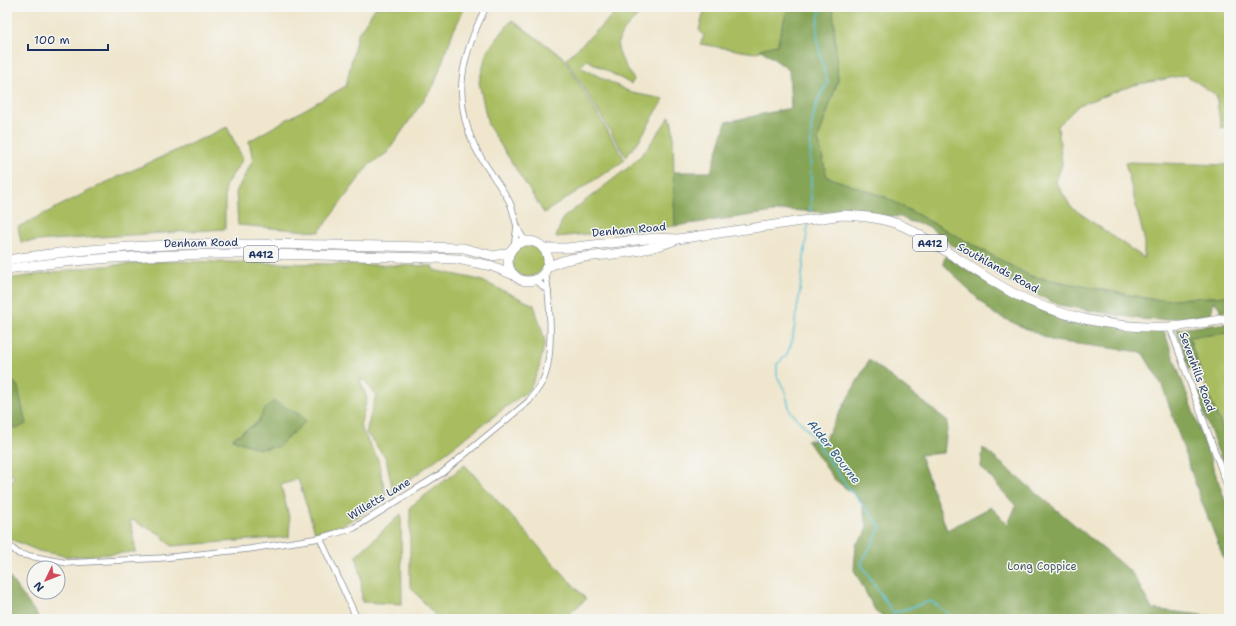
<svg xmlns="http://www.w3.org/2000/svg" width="1236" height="626" viewBox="0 0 1236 626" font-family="'Shantell Sans',sans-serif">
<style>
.green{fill:#a9bd61;stroke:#627660;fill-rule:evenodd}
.forest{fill:#86a457;stroke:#506a5a}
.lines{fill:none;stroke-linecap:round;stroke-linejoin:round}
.stream{stroke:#5bc3d7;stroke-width:1.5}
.minor-casing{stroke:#858a96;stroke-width:7}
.primary-casing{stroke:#858a96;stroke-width:10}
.minor{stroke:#fff;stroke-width:5.5}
.primary{stroke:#fff;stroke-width:9}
.labels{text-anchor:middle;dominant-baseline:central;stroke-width:3;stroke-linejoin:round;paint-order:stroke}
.shield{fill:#f6f6f2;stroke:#5d6b8a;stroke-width:1}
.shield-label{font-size:10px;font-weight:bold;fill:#1b2f5e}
.street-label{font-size:11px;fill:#1b2f5e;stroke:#f6f6f2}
.park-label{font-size:11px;fill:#465a5f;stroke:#f6f6f2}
.water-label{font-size:12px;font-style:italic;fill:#2e5b82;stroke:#f6f6f2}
</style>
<rect width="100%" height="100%" fill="#f6f6f2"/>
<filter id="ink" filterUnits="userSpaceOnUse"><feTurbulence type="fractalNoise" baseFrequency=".025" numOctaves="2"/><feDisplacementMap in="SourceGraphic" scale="8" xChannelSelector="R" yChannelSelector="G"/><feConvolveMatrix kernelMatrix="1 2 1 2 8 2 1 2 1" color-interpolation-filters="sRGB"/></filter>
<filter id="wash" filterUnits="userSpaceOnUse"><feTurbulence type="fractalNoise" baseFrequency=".012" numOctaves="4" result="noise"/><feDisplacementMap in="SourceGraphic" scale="16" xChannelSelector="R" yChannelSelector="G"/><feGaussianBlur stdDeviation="0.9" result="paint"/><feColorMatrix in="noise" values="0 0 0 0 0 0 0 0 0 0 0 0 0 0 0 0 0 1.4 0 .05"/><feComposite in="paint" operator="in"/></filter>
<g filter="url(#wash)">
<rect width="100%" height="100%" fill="#efe6cd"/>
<g class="green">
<path d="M376 7H465L453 32 434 85 387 153 369 165 319 232 238 225 236 192 253 160 249 141 346 86 357 35Z"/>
<path d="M622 7H649C637 17 612 35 619 52 622 62 629 71 634 80L631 84 587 60 580 67 632 93 664 99 638 142 626 157 566 59Z"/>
<path d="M705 7H788L777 45 754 53 700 44 704 36 699 30Z"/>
<path d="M836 7H1229V126L1221 128 1216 95 1186 75 1134 85 1079 105 1058 126 1062 164 1056 182 1071 207 1144 258V238L1125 162 1229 165V296L1156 300 1030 276 885 197 827 177 818 139 838 80 833 9Z"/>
<path d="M512 20 563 57 625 160 544 213 488 125 479 82 487 51Z"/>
<path d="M670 116 673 129 675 226 556 237 563 218 629 167 646 150Z"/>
<path d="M227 127 243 159 225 186V229L21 242 18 227 105 183Z"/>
<circle cx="528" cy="261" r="16"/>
<path d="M168 261 432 266 434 270 480 280 534 305 545 341 539 368 530 389 393 492 386 458 366 433 376 395 364 380H360L367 399 360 426 378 460 386 496 359 516 340 526 315 532 298 479 281 485 290 521 289 537 171 546 160 534 130 519 136 552 71 557 39 551 10 539 7 536V494L14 476 7 473V426L18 428V387L7 374V279L91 267ZM258 422 259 449 232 439Z"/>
<path d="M1229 333V444L1208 394 1189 337Z"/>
<path d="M465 465 586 599 564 619H438L410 586V507Z"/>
<path d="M401 514 402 604 362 602 361 574 356 556Z"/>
</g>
<g class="forest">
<path d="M788 7H832L833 9 838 80 818 139 827 177 885 197 1030 276 1156 300 1229 296V311L1221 312 1219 307 1214 301 1211 314 1160 320 1140 319 1059 305 1014 284 952 245 928 226 908 221 901 217 788 210 675 226 673 172H711L726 122 791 108 789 70 760 49 777 45Z"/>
<path d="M945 256 974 274 1047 313 1164 331 1229 511V561L1226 564 1201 500 1162 385 1142 352 1053 341 992 313 943 264Z"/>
<path d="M1229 323V333L1189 337 1201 375 1189 369 1177 329Z"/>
<path d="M869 360 948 421 944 453 920 455 947 530 991 507 1008 524 1016 506 981 467 983 448 1132 573 1152 609 1225 618 1229 611V619H938L934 616 923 619H886L876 612 854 570 856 544 866 533 867 525 861 500 834 479 807 440 824 441Z"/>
<path d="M7 374 18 387 26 424 18 428 7 426Z"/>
<path d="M1196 392 1208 394 1229 444V481Z"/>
<path d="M273 401 299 414 306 421 278 447 259 449 232 439 258 422 264 410Z"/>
<path d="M7 574 38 616 39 619H12L7 611Z"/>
</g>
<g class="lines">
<g class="stream">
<path d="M810 212C815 170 800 118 828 83 821 60 811 30 822 7"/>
<path d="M808 224 801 284 792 342 786 356 777 364V376L785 391 790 411 807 429 847 486 881 527 861 564 893 613 931 601 955 619"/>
</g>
</g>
</g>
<g filter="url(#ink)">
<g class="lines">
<g class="minor-casing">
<g id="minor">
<path d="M486 7C462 55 451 97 475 147 484 165 498 182 508 199 516 213 514 230 526 241"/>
<path d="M514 247 517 227"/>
<path d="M535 279 548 291"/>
<path d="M1170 327 1229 491"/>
<path d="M320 538 357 619"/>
<path d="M7 544 19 554 67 563 162 558 249 549 320 538 354 528 442 473 529 401C534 393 541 386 544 378 554 353 550 297 545 271"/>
</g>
</g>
<g class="primary-casing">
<g id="primary">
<circle cx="528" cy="261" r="20"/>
<path d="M543 248H567L655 238 678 239 843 215C864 216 886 218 905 227 942 246 975 272 1011 292 1057 317 1116 329 1169 327 1189 326 1209 321 1229 319"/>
<path d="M7 260C157 236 311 245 463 248L494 256 510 252"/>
<path d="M546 268C565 257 585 257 606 255 630 252 653 249 675 240"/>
<path d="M7 269C156 247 307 254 457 259L492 266 514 275"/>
</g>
</g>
<use href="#minor" class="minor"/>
<use href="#primary" class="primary"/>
</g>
</g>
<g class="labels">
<g class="shield">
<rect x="913" y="235" width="34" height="16" rx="3"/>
<rect x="244" y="246" width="34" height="16" rx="3"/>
</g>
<g class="shield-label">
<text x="930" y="243">A412</text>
<text x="261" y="254">A412</text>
</g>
<g class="street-label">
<text transform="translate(629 230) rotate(-5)">Denham Road</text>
<text transform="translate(201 243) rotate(-1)">Denham Road</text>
<text transform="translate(998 268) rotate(29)">Southlands Road</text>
<text transform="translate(1197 372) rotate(70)">Sevenhills Road</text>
<text transform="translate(379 499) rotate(-31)">Willetts Lane</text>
</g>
<g class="park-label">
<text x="1042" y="566">Long Coppice</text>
</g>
<g class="water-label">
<text transform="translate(834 452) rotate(52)">Alder Bourne</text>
</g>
</g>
<rect width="1236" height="626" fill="none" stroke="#f6f6f2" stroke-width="24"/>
<g transform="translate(46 580) rotate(227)"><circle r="19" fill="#f6f6f2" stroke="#9ea6b7"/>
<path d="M0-3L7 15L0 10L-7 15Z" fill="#d1495b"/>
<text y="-6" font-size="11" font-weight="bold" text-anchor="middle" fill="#1b2f5e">N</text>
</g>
<path d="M28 44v6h80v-6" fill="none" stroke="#1b2f5e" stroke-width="2"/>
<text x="34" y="44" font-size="12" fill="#1b2f5e" stroke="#f6f6f2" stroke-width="3" paint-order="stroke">100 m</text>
</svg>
